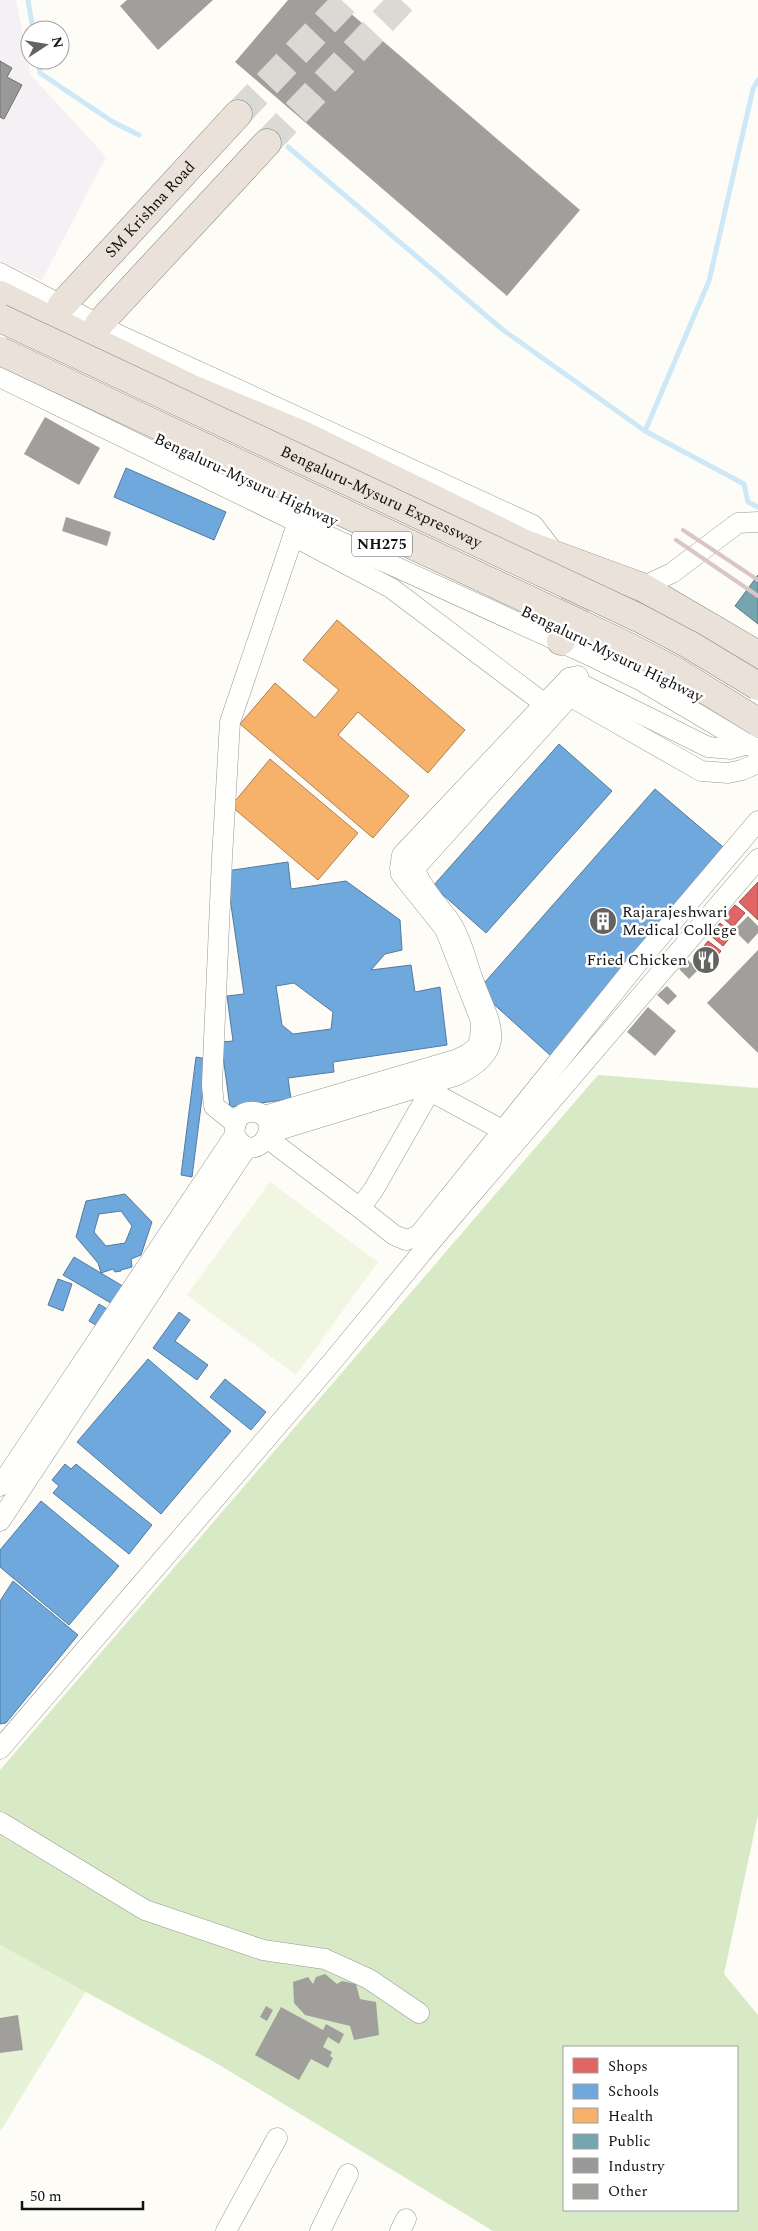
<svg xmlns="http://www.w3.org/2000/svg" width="758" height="2231" viewBox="0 0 758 2231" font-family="Spectral,serif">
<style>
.industrial{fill:#f5f0f3}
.green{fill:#e7f3d7}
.forest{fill:#d8eac5;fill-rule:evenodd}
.pitch{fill:#f0f6e1}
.shops{fill:#e06666;stroke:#a24c4c}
.schools{fill:#6fa8dc;stroke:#537b9f;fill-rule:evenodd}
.health{fill:#f6b26b;stroke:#b18250}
.public{fill:#76a5af;stroke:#587980}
.industry{fill:#999;stroke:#707070}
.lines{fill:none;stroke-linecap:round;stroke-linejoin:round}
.stream{stroke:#cde8f7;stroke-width:5}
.building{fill:#a19f9c}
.highway-tunnel{stroke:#dad9d4;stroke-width:28;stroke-dasharray:28 14;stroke-linecap:butt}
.minor-casing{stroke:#979795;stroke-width:21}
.highway-casing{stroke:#858482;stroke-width:29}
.minor{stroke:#fffffe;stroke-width:20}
.highway{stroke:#eae1d8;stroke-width:28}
.rail{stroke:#d9c6c7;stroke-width:4}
.highway-bridge-casing{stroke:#858482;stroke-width:29;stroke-linecap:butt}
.highway-bridge{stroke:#eae1d8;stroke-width:28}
.labels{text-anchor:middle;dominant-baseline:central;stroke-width:5;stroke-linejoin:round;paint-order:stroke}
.shield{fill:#fff;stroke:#585858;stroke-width:1}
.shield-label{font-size:15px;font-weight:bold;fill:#111}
.street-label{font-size:16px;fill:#111;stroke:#fff}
.poi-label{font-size:16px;fill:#111;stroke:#fff;text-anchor:start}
</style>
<rect width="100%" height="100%" fill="#fdfcf7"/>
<path class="industrial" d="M0 0H16L31 75 106 157 42 280 0 261Z"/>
<path class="green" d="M0 1945 86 1991 0 2132Z"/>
<path class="forest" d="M598 1075 758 1088V1815L724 1974 758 2015V2231H493L216 2063 0 1945V1770ZM564 2047H737V2210H564Z"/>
<path class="pitch" d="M270 1182 378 1262 296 1375 187 1295Z"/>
<g class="shops">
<path d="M758 882V920L739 902Z"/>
<path d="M735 905 745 913 733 927 723 918Z"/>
<path d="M720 923 733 934 723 946 710 935Z"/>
<path d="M708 941 721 951 717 956 704 946Z"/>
<path d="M701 947 718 963 710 973 693 957Z"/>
</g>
<g class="schools">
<path d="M126 468 226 512 214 540 114 497Z"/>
<path d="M559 744 612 791 486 933 433 886Z"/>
<path d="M655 789 729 852 551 1056 478 990Z"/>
<path d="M288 862 291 889 346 881 400 920 402 950 385 954 371 970 411 965 415 992 440 987 447 1045 333 1062 334 1072 288 1078 291 1099 230 1107 221 1042 233 1041 227 996 244 994 226 871ZM294 983 333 1012 331 1029 293 1034 282 1025 276 986Z"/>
<path d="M196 1057 207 1059 192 1177 181 1175Z"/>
<path d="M125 1194 152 1222 141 1255 131 1259 132 1267 121 1270V1271L115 1272 113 1269 101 1273 98 1263 76 1237 86 1201ZM121 1211 132 1226 125 1243 106 1246 94 1232 99 1214Z"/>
<path d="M74 1257 126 1288 116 1306 63 1275Z"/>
<path d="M58 1279 72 1284 63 1311 48 1305Z"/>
<path d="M99 1304 112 1312 102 1329 89 1321Z"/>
<path d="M179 1312 190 1320 175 1341 208 1365 197 1380 153 1348Z"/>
<path d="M148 1359 231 1431 161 1514 77 1442Z"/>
<path d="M225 1379 266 1412 251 1430 210 1397Z"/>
<path d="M65 1464 71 1469 76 1464 152 1525 129 1554 53 1493 59 1486 52 1480Z"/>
<path d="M41 1501 119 1566 69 1625 0 1567V1550Z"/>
<path d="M13 1581 78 1635 6 1723 0 1724V1601Z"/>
</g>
<g class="health">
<path d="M337 620 465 730 428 773 358 712 338 735 409 796 373 838 240 724 275 683 315 718 339 690 303 660Z"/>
<path d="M270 759 358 833 318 880 231 806Z"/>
</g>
<path class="public" d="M758 575V624L735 606Z"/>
<path class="industry" d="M0 61 12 68 7 77 22 85 4 119 0 117Z"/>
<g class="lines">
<g class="stream">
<path d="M28 0 33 30"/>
<path d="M38 60 40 73 113 122 139 135"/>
<path d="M288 147 503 330 645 431 709 281 753 89 758 80"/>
<path d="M645 431 744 484 748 502 758 507"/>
</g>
</g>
<g class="building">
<path d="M127 0H213L158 50 120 6Z"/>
<path d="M288 0H335L580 210 507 296 235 62Z"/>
<path d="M45 417 100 448 79 485 24 454Z"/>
<path d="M66 517 111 532 107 546 62 531Z"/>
<path d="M748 916 758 926V933L748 944 734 930Z"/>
<path d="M758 950V1053L707 1003Z"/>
<path d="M688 960 698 970 689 979 679 969Z"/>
<path d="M667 986 677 996 668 1005 657 995Z"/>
<path d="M648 1007 676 1031 655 1056 627 1032Z"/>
<path d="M325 1974 337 1984 342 1981 356 1984 360 1999 376 2002 379 2035 354 2040 350 2026 305 2015 294 2003 293 1982 308 1977 313 1984 316 1977Z"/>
<path d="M266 2006 273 2010 267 2021 260 2017Z"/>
<path d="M281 2007 323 2030 326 2024 344 2034 339 2044 328 2037 323 2047 332 2052 330 2056 333 2058 328 2068 311 2059 299 2080 255 2055Z"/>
<path d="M18 2015 23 2050 0 2053V2018Z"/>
</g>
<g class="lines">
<g class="highway-tunnel">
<path d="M238 114 347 0"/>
<path d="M267 143 403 0"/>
</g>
<g class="minor-casing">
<g id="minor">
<path d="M0 273 119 335 533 525 556 555"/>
<path d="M0 377 293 520 593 657 640 680 758 750"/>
<path d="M293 536 391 588 554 711"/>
<path d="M642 587 672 573 738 523 758 522"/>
<path d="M569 678 708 747 731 749 748 744"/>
<path d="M559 690 701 771 728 773 742 770 758 763"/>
<path d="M430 1091 504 1131"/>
<path d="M264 1116 458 1059 468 1054 477 1047 480 1039 481 1021 445 929 401 874 400 868 402 855 569 678 578 676 580 685 415 868C418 885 441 908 451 923 461 938 466 960 472 977 488 1022 513 1049 455 1076L269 1133"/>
<path d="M235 1123 214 1106 212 1085 222 858 230 722 298 522"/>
<path d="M267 1138 360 1208 374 1189 435 1082 436 1074"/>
<path d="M360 1208 394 1235 406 1240 418 1236 640 960 758 821"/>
<path d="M0 1486 235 1135C233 1123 240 1110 254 1112 289 1117 255 1172 235 1135"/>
<path d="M0 1521 247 1147"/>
<path d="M0 1749 332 1362 434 1238 758 859"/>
<path d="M0 1822 145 1910 263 1950 325 1959 369 1979 419 2013"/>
<path d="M226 2231 277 2138"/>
<path d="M320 2231 348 2174"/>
<path d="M400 2231 406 2219"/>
</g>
</g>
<g class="highway-casing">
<g id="highway">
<path d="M0 295 192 389 305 436 525 544 642 587 758 655"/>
<path id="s1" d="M62 305 238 114"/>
<path d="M99 324 267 143"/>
<path d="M561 641 589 568"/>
</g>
</g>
<use href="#minor" class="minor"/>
<use href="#highway" class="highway"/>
<g class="rail">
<path d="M683 530 758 580"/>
<path d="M676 540 758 596"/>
</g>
<g class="highway-bridge-casing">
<g id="highway-bridge">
<path id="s2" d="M0 318 639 618 690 645 758 686"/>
<path d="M0 351 625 645 675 671 758 722"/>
</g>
</g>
<use href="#highway-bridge" class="highway-bridge"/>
</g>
<defs>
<g id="building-disc" transform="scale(1.4375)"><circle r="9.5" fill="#646362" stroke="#fff"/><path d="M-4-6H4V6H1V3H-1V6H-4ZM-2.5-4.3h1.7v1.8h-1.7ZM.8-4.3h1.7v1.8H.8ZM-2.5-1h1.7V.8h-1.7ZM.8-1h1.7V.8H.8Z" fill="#fff"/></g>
<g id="restaurant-disc" transform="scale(1.4375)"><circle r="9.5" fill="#646362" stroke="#fff"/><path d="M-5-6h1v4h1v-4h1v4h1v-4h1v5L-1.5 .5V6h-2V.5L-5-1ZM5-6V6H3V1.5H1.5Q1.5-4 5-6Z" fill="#fff"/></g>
</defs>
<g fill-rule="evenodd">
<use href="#building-disc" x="603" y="921"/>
<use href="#restaurant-disc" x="706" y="960"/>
</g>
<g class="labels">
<rect class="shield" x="352" y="531.5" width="60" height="25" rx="4"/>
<g class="shield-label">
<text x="382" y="544">NH275</text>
</g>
<g class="street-label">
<text stroke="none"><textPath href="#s1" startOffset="130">SM Krishna Road</textPath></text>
<text transform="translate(246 480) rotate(25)">Bengaluru-Mysuru Highway</text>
<text stroke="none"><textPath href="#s2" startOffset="421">Bengaluru-Mysuru Expressway</textPath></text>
<text transform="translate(612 654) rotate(26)">Bengaluru-Mysuru Highway</text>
</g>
<g class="poi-label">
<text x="622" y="912">Rajarajeshwari<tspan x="622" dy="18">Medical College</tspan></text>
<text x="687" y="960" text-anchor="end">Fried Chicken</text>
</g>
</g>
<rect x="563" y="2046" width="175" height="165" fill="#ffffff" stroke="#a0a0a0"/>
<rect x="573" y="2058" width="25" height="15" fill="#e06666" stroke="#a0a0a0"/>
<text x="608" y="2071" font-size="15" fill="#111111">Shops</text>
<rect x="573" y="2084" width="25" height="15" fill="#6fa8dc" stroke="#a0a0a0"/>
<text x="608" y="2096" font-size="15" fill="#111111">Schools</text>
<rect x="573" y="2108" width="25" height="15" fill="#f6b26b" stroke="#a0a0a0"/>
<text x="608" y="2121" font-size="15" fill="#111111">Health</text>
<rect x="573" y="2134" width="25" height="15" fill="#76a5af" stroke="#a0a0a0"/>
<text x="608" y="2146" font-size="15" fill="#111111">Public</text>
<rect x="573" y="2158" width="25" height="15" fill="#999999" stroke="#a0a0a0"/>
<text x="608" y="2171" font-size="15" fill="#111111">Industry</text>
<rect x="573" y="2184" width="25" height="15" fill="#a19f9c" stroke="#a0a0a0"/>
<text x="608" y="2196" font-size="15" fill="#111111">Other</text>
<g transform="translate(45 45) rotate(78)"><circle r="24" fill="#ffffff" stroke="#a0a0a0"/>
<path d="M0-4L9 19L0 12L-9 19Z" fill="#646362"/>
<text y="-8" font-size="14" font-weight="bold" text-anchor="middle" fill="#111111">N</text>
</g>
<path d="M22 2201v8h121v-8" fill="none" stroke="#111111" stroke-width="2.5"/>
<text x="30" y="2201" font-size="15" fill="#111111" stroke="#ffffff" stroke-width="4" paint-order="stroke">50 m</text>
</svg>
